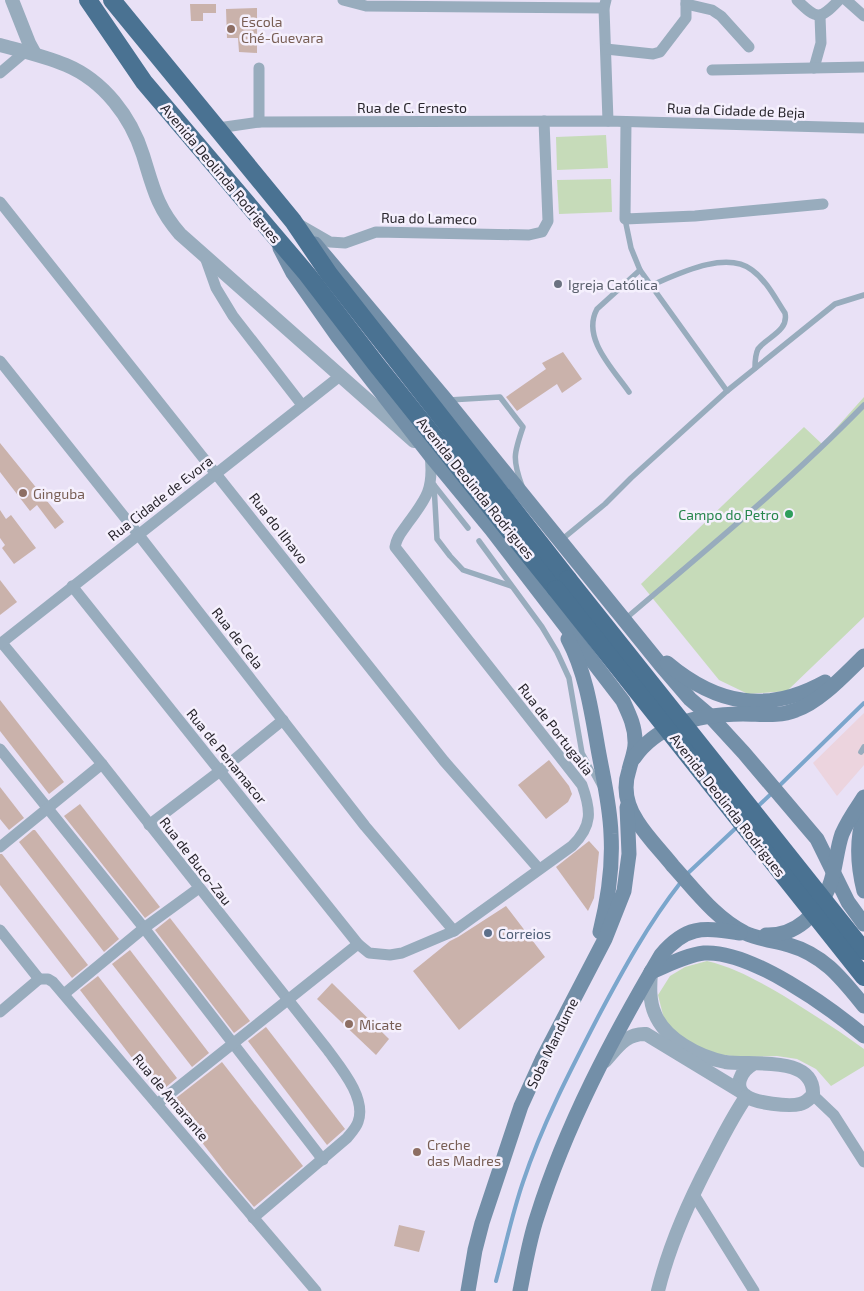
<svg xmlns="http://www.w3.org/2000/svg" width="864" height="1291" viewBox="0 0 864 1291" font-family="'Exo 2',sans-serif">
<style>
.industrial{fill:#ecd4de}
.green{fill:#c6dbb9}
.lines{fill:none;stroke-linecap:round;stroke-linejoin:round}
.stream{stroke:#7ba6cc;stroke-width:4}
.building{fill:#cab2ab}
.service{stroke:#98acbd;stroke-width:5.5}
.minor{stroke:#98acbd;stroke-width:11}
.tertiary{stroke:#98acbd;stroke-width:14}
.secondary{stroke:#738fa8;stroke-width:15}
.trunk{stroke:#4a7292;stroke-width:18}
.trunk-bridge{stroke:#4a7292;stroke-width:18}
.education-dot{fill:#8d6e63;stroke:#f5f0fd;stroke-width:2}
.worship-dot{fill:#6b7280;stroke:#f5f0fd;stroke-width:2}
.leisure-dot{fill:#2e9e5b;stroke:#f5f0fd;stroke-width:2}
.service-dot{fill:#5c6f8a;stroke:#f5f0fd;stroke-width:2}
.labels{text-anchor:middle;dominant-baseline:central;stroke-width:5;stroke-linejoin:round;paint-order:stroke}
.education-label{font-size:14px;fill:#785e54;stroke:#f5f0fd;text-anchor:start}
.street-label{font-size:14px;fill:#29262d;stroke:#f5f0fd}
.worship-label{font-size:14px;fill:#5b616d;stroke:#f5f0fd;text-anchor:start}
.leisure-label{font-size:14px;fill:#27864d;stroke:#f5f0fd;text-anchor:end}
.service-label{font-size:14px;fill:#4e5e75;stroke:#f5f0fd;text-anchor:start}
</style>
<rect width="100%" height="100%" fill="#e9e1f6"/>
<path class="industrial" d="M864 713V765L837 796 813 763Z"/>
<g class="green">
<path d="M606 135 608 168 557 170 556 137Z"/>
<path d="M611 179 612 212 559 214 557 180Z"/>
<path d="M864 397V617L787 691 748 694 719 680 641 584 804 427 822 444Z"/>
<path d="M707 961C736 968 758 981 784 996 811 1013 838 1030 864 1049V1066L831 1086 816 1069 797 1059 777 1056 743 1057 712 1054 681 1038 664 1019 658 995 670 976 685 967Z"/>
</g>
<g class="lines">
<g class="stream">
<path d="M777 788 864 703"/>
<path d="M755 809 772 793"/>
<path d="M687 874 738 826"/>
<path d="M496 1281C505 1248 512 1214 523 1182 542 1125 570 1071 598 1017 623 970 648 924 681 882"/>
</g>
</g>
<g class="building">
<path d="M190 4H216V13H203V21H191Z"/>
<path d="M257 8V53L239 52 238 38H227L226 9Z"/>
<path d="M563 352 582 379 562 393 557 384 517 411 506 397 546 369 542 363Z"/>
<path d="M0 443 64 522 55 529 37 505 30 511 0 472Z"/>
<path d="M0 510 6 519 11 515 36 548 14 564 2 548 5 545 0 538Z"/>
<path d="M0 580 17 602 0 615Z"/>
<path d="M0 700 64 782 49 794 0 731Z"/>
<path d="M549 760 569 786 572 794 568 802 546 819 518 785Z"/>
<path d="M0 787 24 818 9 830 0 819Z"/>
<path d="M80 804 160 907 145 918 64 816Z"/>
<path d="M33 830H35L119 939 104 952 19 842Z"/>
<path d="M589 841 599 852 594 898 588 911 556 867Z"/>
<path d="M0 854H2L88 965 72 978 0 885Z"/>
<path d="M506 906 545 957 459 1030 413 971 450 941 458 937Z"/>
<path d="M170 918 250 1021 234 1033 155 930Z"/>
<path d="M130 950 209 1053 192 1067 112 964Z"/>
<path d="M98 976 177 1078 159 1093 80 990Z"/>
<path d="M332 983 389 1039 376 1055 317 999Z"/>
<path d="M266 1027 345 1129 327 1145 248 1041Z"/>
<path d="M222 1062 303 1166 254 1207 227 1175 171 1102Z"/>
<path d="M399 1225 425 1231 419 1252 394 1246Z"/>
</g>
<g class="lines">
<g class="service">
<path d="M625 219 631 248 640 270 727 391"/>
<path d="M652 285C678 274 726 250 752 270 767 281 775 298 785 313 789 331 767 337 758 349 755 355 755 362 755 368"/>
<path d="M629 392C614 370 581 338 597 309L640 270"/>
<path d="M449 400 500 397 523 427C514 453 512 459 522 486"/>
<path d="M434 485 437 539 450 556 463 570 511 586"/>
<path d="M434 485 468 528"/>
<path d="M479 541 542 627 557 652 569 678 582 753 600 786"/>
<path d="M560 541 605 504 631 478 727 391 835 304 864 295"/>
<path d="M624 620C706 550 789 482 864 405"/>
<path d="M861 752 864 747"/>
</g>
<g class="minor">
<path d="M343 0 366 6 604 8"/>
<path d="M606 0 604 8 608 121"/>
<path d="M797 0C817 20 820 20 839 0"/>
<path d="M846 0 864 16"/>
<path d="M686 4 712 10 721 16 749 47"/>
<path d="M606 49 653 54 660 52 686 18V0"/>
<path d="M259 68V122"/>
<path d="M814 68 821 43 820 16"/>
<path d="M712 70 864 67"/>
<path d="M0 73 26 51"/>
<path d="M626 122 625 219 695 216 823 204"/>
<path d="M218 128 259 122 608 121 864 128"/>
<path d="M0 202 444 761 539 869"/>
<path d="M297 223 330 242 345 243 376 232 529 235 542 232 548 221 544 121"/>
<path d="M205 257 216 288 233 316 302 405"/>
<path d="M0 361 138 534 365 826 454 931"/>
<path d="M72 586 358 944 369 953 390 955 402 953 454 931 572 846C593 826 591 810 582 785L395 547C397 536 402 532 408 523 427 498 434 488 430 455"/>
<path d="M2 643 102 764 327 1049C340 1067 367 1098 358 1122 356 1128 351 1133 347 1138L253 1218"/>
<path d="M0 644 340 376"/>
<path d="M0 749 144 928 323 1160"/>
<path d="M149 825 220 771 283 720"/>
<path d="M0 847 102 764"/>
<path d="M0 930 39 979"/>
<path d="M39 979H48L53 982 316 1291"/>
<path d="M64 994 144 928 199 888"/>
<path d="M0 1012 39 979"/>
<path d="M813 1095 834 1115 864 1162"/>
<path d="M157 1104 358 944"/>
<path d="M693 1193 754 1291"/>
</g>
<g class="tertiary">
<path d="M12 0 29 43 35 54"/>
<path d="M0 45C22 51 44 56 66 65 104 81 131 117 143 155 153 187 157 208 180 234L414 441"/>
<path d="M651 972C650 985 649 1001 655 1014 665 1039 699 1057 725 1062 751 1066 815 1054 813 1095 809 1099 806 1103 800 1104 789 1107 755 1103 746 1096 732 1087 742 1070 753 1064"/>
<path d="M605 1061C617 1048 626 1033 646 1034L740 1091"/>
<path d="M658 1291C669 1246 687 1205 709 1163 721 1140 731 1119 746 1097"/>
</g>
<g class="secondary">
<path d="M315 244 446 400 660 664 690 699 710 716 744 753 817 839 848 902 864 924"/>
<path d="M280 248 293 273 338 337 430 455 491 529 623 701C629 714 635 726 635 741 636 750 631 761 629 770 623 788 627 806 637 821 647 837 661 851 673 866 695 890 715 918 745 933 758 939 775 941 789 945 824 955 842 979 864 1006"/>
<path d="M568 639C585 671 591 708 597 743 602 773 610 803 611 834 613 867 608 900 600 932"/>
<path d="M667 663C717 705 767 714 825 682"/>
<path d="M634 758C658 723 703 714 743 714 761 714 779 717 796 710 820 702 845 674 864 656"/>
<path d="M864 816C856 840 858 867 864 891"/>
<path d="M766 935C796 936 818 914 829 887 836 870 836 851 842 834 848 820 856 809 864 797"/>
<path d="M651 972C668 965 686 955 704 953 751 950 829 1007 864 1036"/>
<path d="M468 1291 475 1250 482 1223 521 1106 542 1060 605 939 624 891 629 854 627 807"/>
<path d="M520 1291C525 1266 529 1241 537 1217 566 1125 612 1038 661 955 687 924 704 928 740 933"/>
</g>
<g class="trunk">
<path d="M88 0 144 82 307 274 376 364 556 589"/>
<path d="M112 0 293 221 329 274 568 579"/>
</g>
<g class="trunk-bridge">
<path d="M568 579 864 951"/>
<path d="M556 589 864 977"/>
</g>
</g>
<g class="education-dot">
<circle cx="231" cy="29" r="5"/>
<circle cx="23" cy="493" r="5"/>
<circle cx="349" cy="1024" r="5"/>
<circle cx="417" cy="1152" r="5"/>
</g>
<circle class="worship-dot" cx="558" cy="284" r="5"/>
<circle class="leisure-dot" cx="789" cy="514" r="5"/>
<circle class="service-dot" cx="488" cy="933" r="5"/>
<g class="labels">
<g class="education-label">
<text x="241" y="21">Escola<tspan x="241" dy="16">Ché-Guevara</tspan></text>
<text x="33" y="493">Ginguba</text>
<text x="359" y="1024">Micate</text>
<text x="427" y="1144">Creche<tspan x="427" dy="16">das Madres</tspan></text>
</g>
<g class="street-label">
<text x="412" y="107">Rua de C. Ernesto</text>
<text transform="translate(736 110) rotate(2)">Rua da Cidade de Beja</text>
<text transform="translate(221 173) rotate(50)">Avenida Deolinda Rodrigues</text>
<text transform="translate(429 218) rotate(1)">Rua do Lameco</text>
<text transform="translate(476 488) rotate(51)">Avenida Deolinda Rodrigues</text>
<text transform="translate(160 498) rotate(-38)">Rua Cidade de Evora</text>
<text transform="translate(279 528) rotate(52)">Rua do Ilhavo</text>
<text transform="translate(238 638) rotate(52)">Rua de Cela</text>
<text transform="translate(556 729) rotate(52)">Rua de Portugalia</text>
<text transform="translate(227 756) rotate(51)">Rua de Penamacor</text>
<text transform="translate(728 805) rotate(52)">Avenida Deolinda Rodrigues</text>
<text transform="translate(196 861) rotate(52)">Rua de Buco-Zau</text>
<text transform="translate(552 1043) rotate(-64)">Soba Mandume</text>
<text transform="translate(171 1097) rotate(50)">Rua de Amarante</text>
</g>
<g class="worship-label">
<text x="568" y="284">Igreja Católica</text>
</g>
<g class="leisure-label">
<text x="779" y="514">Campo do Petro</text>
</g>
<g class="service-label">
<text x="498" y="933">Correios</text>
</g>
</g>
</svg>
